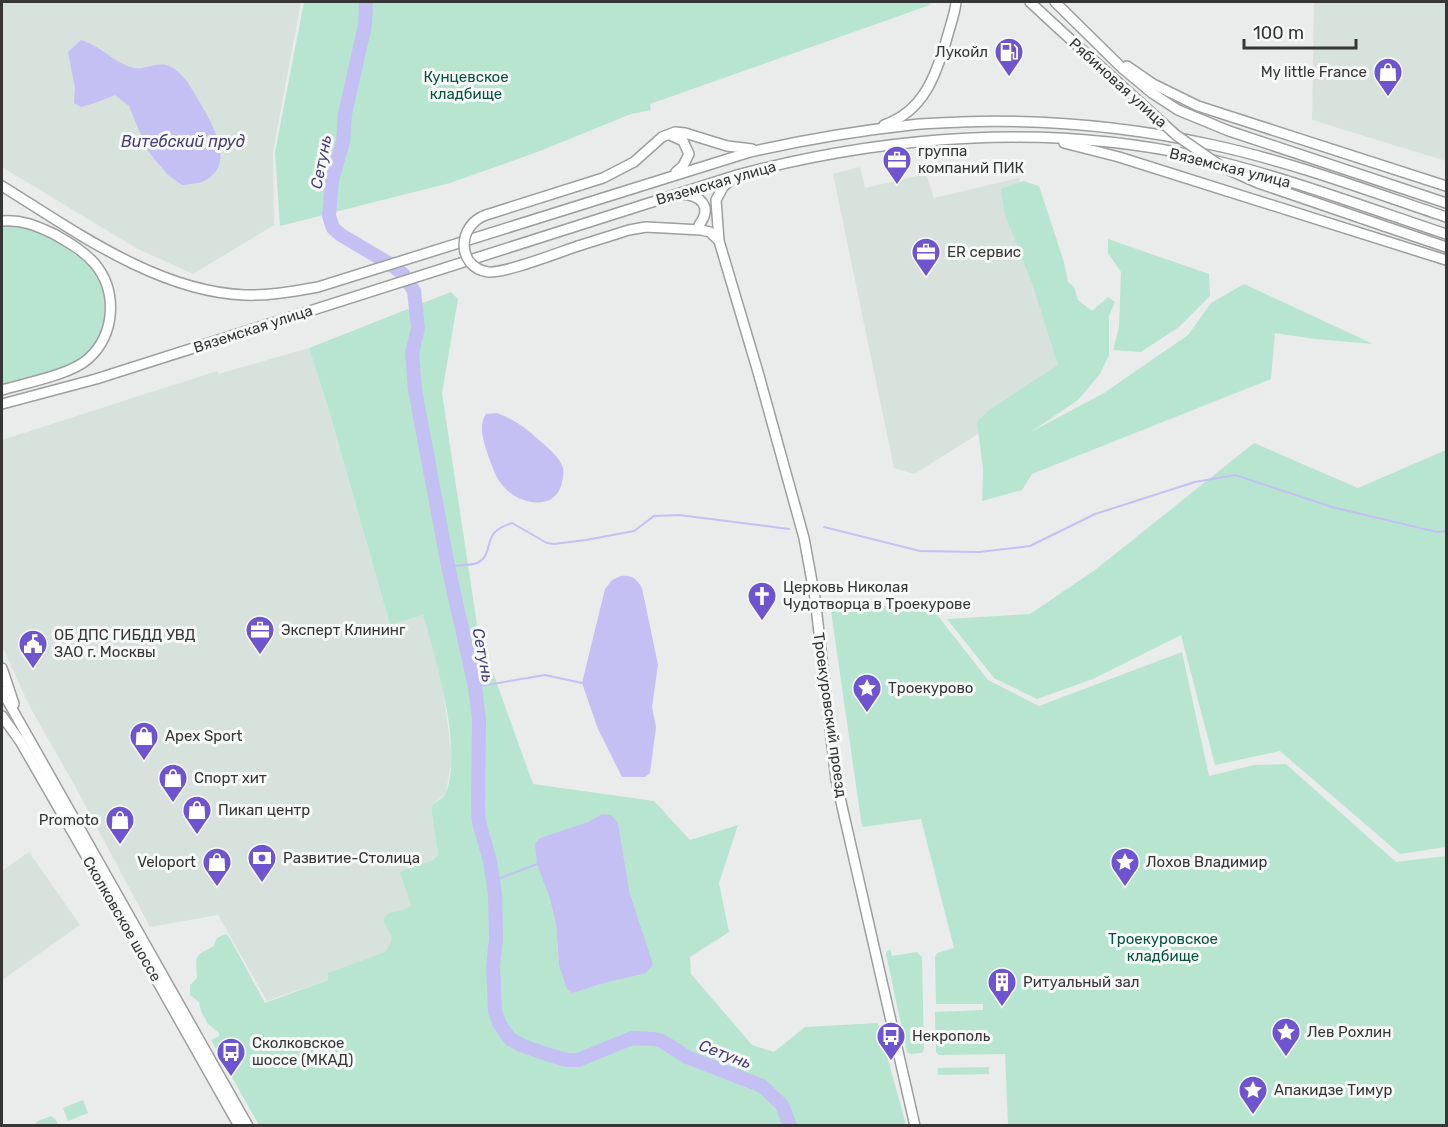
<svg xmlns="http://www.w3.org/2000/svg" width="1448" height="1127" viewBox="0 0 1448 1127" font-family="Rubik,sans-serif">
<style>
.built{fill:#d7e2dd}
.green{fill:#b8e5d0;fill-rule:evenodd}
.water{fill:#c4c0f3}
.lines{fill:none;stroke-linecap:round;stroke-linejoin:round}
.stream{stroke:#c4c0f3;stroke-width:2}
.river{stroke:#c4c0f3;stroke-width:14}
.secondary-casing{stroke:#9c9f9e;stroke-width:12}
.secondary{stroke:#fff;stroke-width:9}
.secondary-bridge-casing{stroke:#9c9f9e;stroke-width:12;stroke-linecap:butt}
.secondary-bridge{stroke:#fff;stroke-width:9}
.labels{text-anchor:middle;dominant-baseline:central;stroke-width:6;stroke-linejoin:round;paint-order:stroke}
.poi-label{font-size:15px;fill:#353635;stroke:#f6f9f8;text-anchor:start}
.park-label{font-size:15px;fill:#07543c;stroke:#f6f9f8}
.street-label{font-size:15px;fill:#353635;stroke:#f6f9f8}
.water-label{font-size:16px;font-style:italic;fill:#463d7a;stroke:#f6f9f8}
</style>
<rect width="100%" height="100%" fill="#e9ecea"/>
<g class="built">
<path d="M2 2H301L273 152 274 225 193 274 136 248 2 167Z"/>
<path d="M1314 2H1446V161L1312 120Z"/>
<path d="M860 167 865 188 926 174 934 198 1019 178 1065 368 975 436 914 474 894 468 833 174Z"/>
<path d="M309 348 328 407 390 625 423 615 442 681 452 758 446 792 431 807 438 854 433 860 425 946 267 1001 218 915 150 927 76 788 30 707 2 646V440L217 371 218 374Z"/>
<path d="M29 852 80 925 2 980V871Z"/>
</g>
<g class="green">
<path d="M304 2H931L930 5 650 104 651 110 631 114 540 151 450 183 280 226 275 152Z"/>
<path d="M1024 181 1039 186 1064 262 1068 282 1074 287 1078 300 1092 311 1108 297 1115 302 1109 316V355L1100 374 1078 400 1031 432 1104 393 1188 335 1211 303 1244 284 1373 344 1315 339 1275 333 1271 379 1032 474 1022 490 982 501 983 469 977 422 988 411 1058 365 1033 286 1004 212 1001 189Z"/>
<path d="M2 225C7 225 14 224 20 225 33 226 46 234 57 241 88 262 108 277 104 317 103 329 99 342 90 350 69 371 30 376 2 384Z"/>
<path d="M1108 239 1209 274 1210 296 1179 327 1141 352 1113 350 1119 327 1121 272 1108 253Z"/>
<path d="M451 292 458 299 442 393 478 631 533 784 654 801 690 840 738 825 719 883 729 932 690 957 691 974 752 1045 774 1052 805 1027 878 1023 906 1125H259L211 1040 219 1036V1033L208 1024 201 1011 199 1002 190 995V985L197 978C196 958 193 955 213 947L217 938 226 934 229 937 265 1003 328 980V973L385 952 391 943 392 938 383 920C389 908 403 914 411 905L400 872 433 860 438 854 431 807C436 802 445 797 447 790 462 745 436 660 423 615L390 625 328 407 309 348ZM602 814 618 823 630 894 604 983 573 993 559 965 556 924 549 896 588 822Z"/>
<path d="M1254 443 1358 488 1446 450V847L1400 854 1280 751 1215 765 1181 635 1093 679 1037 699 994 678 947 619 1030 614 1095 570Z"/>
<path d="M830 604 847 609 877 605 935 612 988 680 1039 706 1182 652 1209 776 1254 765 1286 764 1396 862 1446 856V1125H1008L1005 1054 939 1055 936 1052 935 1012 983 1010V1004H936L935 957 937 953 954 948 921 819 862 827Z"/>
<path d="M890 949 892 956 917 952 922 957 924 1049 922 1053 910 1054 907 1052 886 954 887 951Z"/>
<path d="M989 1067V1074L938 1075V1068Z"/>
<path d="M83 1100 88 1113 68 1121 63 1108Z"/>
<path d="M51 1116 56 1120 58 1125H35L38 1121Z"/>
</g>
<g class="water">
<path d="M81 40C101 46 116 64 134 68 146 70 157 61 169 66 184 73 191 88 199 101 211 122 238 165 204 181 198 184 189 184 182 185L168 175 147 150 129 106 115 95 98 102 81 107 74 103 75 88 68 52Z"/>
<path d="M497 413C513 419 526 428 539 440 548 448 560 457 563 468 564 473 563 477 562 482 556 512 519 505 504 487 496 479 493 468 489 458 485 445 477 427 486 414Z"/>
<path d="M621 576C632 575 636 578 642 588L658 665 652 707 656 727 650 773 645 777H622L598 729 582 683 605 589 612 580Z"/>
<path d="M602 814 611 815 618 823 630 894 653 964 646 973 604 983 573 993 567 989 559 965 556 924 549 896 537 864 535 844 540 838 588 822Z"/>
</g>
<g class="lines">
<g class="stream">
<path d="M824 527 920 551 979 552 1030 546 1095 514 1195 482 1235 475 1332 507 1437 532 1446 531"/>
<path d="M448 566C457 565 469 566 477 563 491 557 486 541 495 532 500 527 506 525 512 523L547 543 554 544 586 540 634 531 654 516 679 515 789 529"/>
<path d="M475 687 545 675 582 683"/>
<path d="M493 881 537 864"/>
</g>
<path class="river" d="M366 2 365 25 345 114 343 142 332 180 329 216 333 228 341 235 390 264 403 274 414 291 418 328 412 353 415 390 448 566 475 687 479 719 478 812 479 822 490 861 495 895 496 939 493 966 495 1011 499 1023 510 1039 521 1045 546 1054 567 1060H578L632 1038 654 1039 662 1041 687 1057 762 1086 782 1105 790 1126"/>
<g class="secondary-casing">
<g id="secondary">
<path d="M1030 2 1058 28"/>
<path d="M1055 2 1122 68 1152 93 1178 110 1229 131 1446 203"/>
<path d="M1127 66 1153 84 1198 106 1446 186"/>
<path d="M884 125C924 111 936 75 947 38 950 26 955 14 956 2"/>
<path d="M670 135 683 141 689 154 683 166 676 172"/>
<path d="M1064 143 1119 157 1446 260"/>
<path d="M733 178 723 187 716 200 719 241 758 372 804 538 815 598 836 780 915 1126"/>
<path d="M2 186C73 230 158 292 245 295 270 296 294 291 318 287L750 152C803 140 856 131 911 125 927 123 944 123 961 122 1045 119 1130 127 1213 145 1292 162 1369 191 1446 217"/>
<path d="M681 194C701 195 713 207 699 225"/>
<path d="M486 215 603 178 634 162 662 137 675 132 685 133 727 146 752 149"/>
<path d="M2 221C21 219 37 226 54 234 68 242 84 251 95 264 118 292 115 335 88 359 70 375 25 383 2 390"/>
<path d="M1384 226 1446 247"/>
<path d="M578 246 629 230 646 227 701 230 710 232 719 241"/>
<path d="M2 404 96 379 737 175C887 135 1047 123 1200 157 1283 176 1365 207 1446 234"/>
<path d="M2 668 14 704"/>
<path d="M2 691 248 1126"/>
<path d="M2 716 20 741 108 894 239 1126"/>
</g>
</g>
<use href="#secondary" class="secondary"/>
<g class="secondary-bridge-casing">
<g id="secondary-bridge">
<path d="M1058 28 1176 135 1222 167 1258 183 1384 226"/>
<path d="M486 215C457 225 456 267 488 272 504 274 560 252 578 246"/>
</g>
</g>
<use href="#secondary-bridge" class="secondary-bridge"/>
</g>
<defs>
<g id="fuel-pin" transform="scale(1.5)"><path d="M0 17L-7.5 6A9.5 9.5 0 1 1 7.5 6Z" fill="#6e55cf" stroke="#f6f9f8"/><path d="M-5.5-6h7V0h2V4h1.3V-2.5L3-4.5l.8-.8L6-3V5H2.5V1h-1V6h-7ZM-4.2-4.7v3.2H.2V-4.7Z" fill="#fff"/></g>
<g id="shop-pin" transform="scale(1.5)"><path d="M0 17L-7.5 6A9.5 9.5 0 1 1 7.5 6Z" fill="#6e55cf" stroke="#f6f9f8"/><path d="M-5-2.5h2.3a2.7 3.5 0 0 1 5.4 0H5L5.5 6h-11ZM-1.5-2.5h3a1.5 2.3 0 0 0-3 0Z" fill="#fff"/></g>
<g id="office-pin" transform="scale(1.5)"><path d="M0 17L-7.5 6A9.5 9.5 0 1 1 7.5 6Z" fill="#6e55cf" stroke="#f6f9f8"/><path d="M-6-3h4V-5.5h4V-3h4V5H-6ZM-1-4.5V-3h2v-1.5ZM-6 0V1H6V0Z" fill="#fff"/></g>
<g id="church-pin" transform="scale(1.5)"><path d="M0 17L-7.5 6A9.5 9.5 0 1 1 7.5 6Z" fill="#6e55cf" stroke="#f6f9f8"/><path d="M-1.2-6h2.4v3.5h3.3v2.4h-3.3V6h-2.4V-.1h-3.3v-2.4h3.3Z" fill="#fff"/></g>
<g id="civic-pin" transform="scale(1.5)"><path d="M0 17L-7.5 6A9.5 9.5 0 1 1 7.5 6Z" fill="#6e55cf" stroke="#f6f9f8"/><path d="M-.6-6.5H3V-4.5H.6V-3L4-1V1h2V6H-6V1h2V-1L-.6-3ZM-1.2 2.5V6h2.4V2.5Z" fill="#fff"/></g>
<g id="sight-pin" transform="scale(1.5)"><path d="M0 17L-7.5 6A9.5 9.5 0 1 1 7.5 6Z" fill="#6e55cf" stroke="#f6f9f8"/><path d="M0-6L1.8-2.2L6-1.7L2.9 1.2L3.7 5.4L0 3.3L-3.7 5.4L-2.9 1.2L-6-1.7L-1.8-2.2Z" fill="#fff"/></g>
<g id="bank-pin" transform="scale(1.5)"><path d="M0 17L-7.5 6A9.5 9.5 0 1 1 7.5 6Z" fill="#6e55cf" stroke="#f6f9f8"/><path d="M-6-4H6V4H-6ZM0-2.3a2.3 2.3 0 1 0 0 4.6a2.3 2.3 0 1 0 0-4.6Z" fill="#fff"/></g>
<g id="building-pin" transform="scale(1.5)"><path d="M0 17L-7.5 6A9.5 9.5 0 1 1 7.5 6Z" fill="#6e55cf" stroke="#f6f9f8"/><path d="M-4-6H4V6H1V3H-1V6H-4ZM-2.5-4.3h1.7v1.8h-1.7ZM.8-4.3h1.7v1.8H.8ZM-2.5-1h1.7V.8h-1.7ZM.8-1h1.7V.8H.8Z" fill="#fff"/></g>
<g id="bus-pin" transform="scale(1.5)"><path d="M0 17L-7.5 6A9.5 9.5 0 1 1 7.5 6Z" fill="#6e55cf" stroke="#f6f9f8"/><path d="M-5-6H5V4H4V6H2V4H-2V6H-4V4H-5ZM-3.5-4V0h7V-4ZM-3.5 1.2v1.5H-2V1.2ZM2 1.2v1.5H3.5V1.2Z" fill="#fff"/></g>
</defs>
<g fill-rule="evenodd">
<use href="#fuel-pin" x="1009" y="52"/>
<use href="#shop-pin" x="1388" y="72"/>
<use href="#office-pin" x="897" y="160"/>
<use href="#office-pin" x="926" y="252"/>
<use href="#church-pin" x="762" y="596"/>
<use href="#office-pin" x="260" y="630"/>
<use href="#civic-pin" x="33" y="644"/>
<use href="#sight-pin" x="867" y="688"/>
<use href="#shop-pin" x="144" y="736"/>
<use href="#shop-pin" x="173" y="778"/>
<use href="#shop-pin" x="197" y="810"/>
<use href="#shop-pin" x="120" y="820"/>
<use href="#bank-pin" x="262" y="858"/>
<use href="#shop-pin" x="217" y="862"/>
<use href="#sight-pin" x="1125" y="862"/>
<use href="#building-pin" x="1002" y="982"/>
<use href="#sight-pin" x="1286" y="1032"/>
<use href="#bus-pin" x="891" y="1036"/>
<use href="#bus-pin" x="231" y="1052"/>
<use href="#sight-pin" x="1253" y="1090"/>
</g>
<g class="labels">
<g class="poi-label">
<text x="988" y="52" text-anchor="end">Лукойл</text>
<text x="1367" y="72" text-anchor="end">My little France</text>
<text x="918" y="151">группа<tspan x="918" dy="17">компаний ПИК</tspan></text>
<text x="947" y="252">ER сервис</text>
<text x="783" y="587">Церковь Николая<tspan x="783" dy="17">Чудотворца в Троекурове</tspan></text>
<text x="281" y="630">Эксперт Клининг</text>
<text x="54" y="635">ОБ ДПС ГИБДД УВД<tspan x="54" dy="17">ЗАО г. Москвы</tspan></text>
<text x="888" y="688">Троекурово</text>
<text x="165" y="736">Apex Sport</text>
<text x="194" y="778">Спорт хит</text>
<text x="218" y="810">Пикап центр</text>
<text x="99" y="820" text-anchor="end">Promoto</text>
<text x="283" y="858">Развитие-Столица</text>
<text x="196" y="862" text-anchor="end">Veloport</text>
<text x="1146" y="862">Лохов Владимир</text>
<text x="1023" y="982">Ритуальный зал</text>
<text x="1307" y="1032">Лев Рохлин</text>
<text x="912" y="1036">Некрополь</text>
<text x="252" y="1043">Сколковское<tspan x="252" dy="17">шоссе (МКАД)</tspan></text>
<text x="1274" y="1090">Апакидзе Тимур</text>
</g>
<g class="park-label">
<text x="466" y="77">Кунцевское<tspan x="466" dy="17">кладбище</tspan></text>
<text x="1163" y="939">Троекуровское<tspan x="1163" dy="17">кладбище</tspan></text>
</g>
<g class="street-label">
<text transform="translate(1118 83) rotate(42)">Рябиновая улица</text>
<text transform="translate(1230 168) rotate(14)">Вяземская улица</text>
<text transform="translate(716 183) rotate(-16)">Вяземская улица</text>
<text transform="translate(253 329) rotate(-18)">Вяземская улица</text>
<text transform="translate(830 715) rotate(82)">Троекуровский проезд</text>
<text transform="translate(122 919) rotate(60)">Сколковское шоссе</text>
</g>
<g class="water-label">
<text x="183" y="141">Витебский пруд</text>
<text transform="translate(321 162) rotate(-79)">Сетунь</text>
<text transform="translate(483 655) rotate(79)">Сетунь</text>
<text transform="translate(725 1054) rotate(21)">Сетунь</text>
</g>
</g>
<rect width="1448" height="1127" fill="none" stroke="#353635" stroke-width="6"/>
<path d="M1244 39v9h112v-9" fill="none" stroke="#353635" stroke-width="3"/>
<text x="1253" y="39" font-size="18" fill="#353635" stroke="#f6f9f8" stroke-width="4.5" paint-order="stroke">100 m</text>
</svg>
